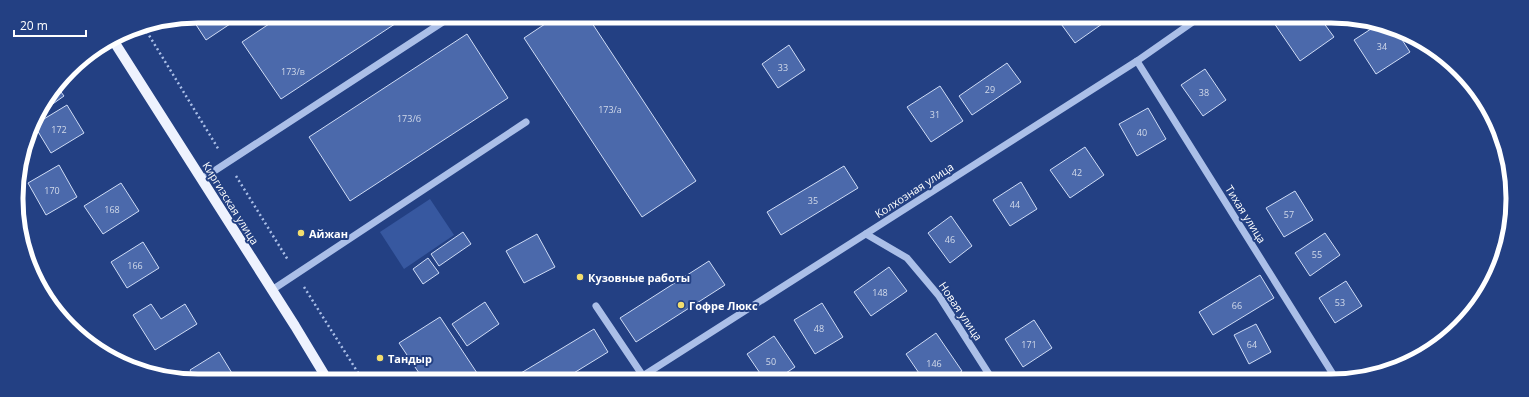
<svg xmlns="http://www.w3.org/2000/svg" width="1529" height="397" viewBox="0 0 1529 397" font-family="'Open Sans',sans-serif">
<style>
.green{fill:#3758a0}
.building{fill:#4b69ab;stroke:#cfdcf6}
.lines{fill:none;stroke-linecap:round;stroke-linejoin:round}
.path{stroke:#abbfe8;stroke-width:2.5;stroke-dasharray:2 3;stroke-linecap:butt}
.minor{stroke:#abbfe8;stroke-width:7}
.major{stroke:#eef2fe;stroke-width:10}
.poi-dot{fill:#f3de6e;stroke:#234083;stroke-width:1.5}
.labels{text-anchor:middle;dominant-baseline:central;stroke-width:4;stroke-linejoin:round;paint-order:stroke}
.number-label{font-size:9px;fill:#d2daea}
.street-label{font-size:11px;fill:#fff;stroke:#234083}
.poi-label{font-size:11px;font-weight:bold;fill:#fff;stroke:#234083;text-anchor:start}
.rim{fill:none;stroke:#fff;stroke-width:5}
</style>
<rect width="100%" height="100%" fill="#234083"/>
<path class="green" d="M430 199 454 235 404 269 380 232Z"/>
<g class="building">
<path d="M198 16H229L233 22 206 40 191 17Z"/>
<path d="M281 16H407L281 99 242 42Z"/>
<path d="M557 16 588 17 696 181 642 217 524 38Z"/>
<path d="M1056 17H1098L1102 24 1075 43Z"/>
<path d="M1281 17 1320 18 1334 37 1300 61 1274 23Z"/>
<path d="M1377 25 1397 32 1410 52 1376 74 1354 40Z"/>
<path d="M467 34 508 98 350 201 309 137Z"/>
<path d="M789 45 805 70 778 88 762 64Z"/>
<path d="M1007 63 1021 82 972 115 959 96Z"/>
<path d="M1205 69 1226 100 1203 116 1181 85Z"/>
<path d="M940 86 963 121 931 142 907 107Z"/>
<path d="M58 88 64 96 37 115Z"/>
<path d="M67 105 84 133 51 153 34 125Z"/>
<path d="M1148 108 1166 139 1137 156 1119 124Z"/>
<path d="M1085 147 1104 175 1070 198 1050 170Z"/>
<path d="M59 165 77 197 46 215 28 183Z"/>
<path d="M844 166 858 188 781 235 767 212Z"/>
<path d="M1021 182 1037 209 1010 226 993 200Z"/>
<path d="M121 183 139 211 103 234 84 206Z"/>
<path d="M1295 191 1313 220 1284 237 1266 208Z"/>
<path d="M951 216 972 246 950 263 928 233Z"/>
<path d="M463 232 471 244 439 266 431 254Z"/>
<path d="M1325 233 1340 255 1310 276 1295 253Z"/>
<path d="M537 234 555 267 524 283 506 251Z"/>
<path d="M143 242 159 268 127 288 111 262Z"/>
<path d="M428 258 439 273 423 284 413 269Z"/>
<path d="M709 261 725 285 636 342 620 318Z"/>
<path d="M889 267 907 291 871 316 854 292Z"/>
<path d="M1260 275 1274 298 1213 335 1199 312Z"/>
<path d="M1346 281 1362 306 1335 323 1319 298Z"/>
<path d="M485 302 499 324 467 346 452 324Z"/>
<path d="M822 303 843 337 815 354 794 320Z"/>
<path d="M151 304 161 319 185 304 197 324 155 350 133 315Z"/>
<path d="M440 317 481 379H423L399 343Z"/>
<path d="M1034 320 1052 348 1023 367 1005 339Z"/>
<path d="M1256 324 1271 352 1249 364 1234 335Z"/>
<path d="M594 329 608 352 564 379H511Z"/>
<path d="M936 333 962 371 950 379H923L906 354Z"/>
<path d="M774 336 795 367 777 379H764L747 354Z"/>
<path d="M219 352 235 378 232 379H195L190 370Z"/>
<path d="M1404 357 1408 363 1384 370Z"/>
</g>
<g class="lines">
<g class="path">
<path d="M144 27 219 150"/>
<path d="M236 176 288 260"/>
<path d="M304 287 362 379"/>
</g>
<g class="minor">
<path d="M1137 61 1336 379"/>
<path d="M202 179 452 16"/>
<path d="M866 234 907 258 939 296 992 379"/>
<path d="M272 290 526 122"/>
<path d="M596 306 643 376"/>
<path d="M638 379 1137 61 1200 17"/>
</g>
<path class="major" d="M113 40 295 326 327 379"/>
</g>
<g class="poi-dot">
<circle cx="301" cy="233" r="4"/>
<circle cx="580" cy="277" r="4"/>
<circle cx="681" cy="305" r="4"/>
<circle cx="380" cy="358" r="4"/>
</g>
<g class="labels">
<g class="number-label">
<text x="1382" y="46">34</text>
<text x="783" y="67">33</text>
<text x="293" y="71">173/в</text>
<text x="990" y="89">29</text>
<text x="1204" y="92">38</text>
<text x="610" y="109">173/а</text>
<text x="935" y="114">31</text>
<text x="409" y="118">173/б</text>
<text x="59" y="129">172</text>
<text x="1142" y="132">40</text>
<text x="1077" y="172">42</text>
<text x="52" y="190">170</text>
<text x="813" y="200">35</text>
<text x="1015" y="204">44</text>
<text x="112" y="209">168</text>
<text x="1289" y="214">57</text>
<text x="950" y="239">46</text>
<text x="1317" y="254">55</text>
<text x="135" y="265">166</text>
<text x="880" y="292">148</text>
<text x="1340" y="302">53</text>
<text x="1237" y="305">66</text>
<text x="819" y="328">48</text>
<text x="1029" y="344">171</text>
<text x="1252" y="344">64</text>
<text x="771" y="361">50</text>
<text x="934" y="363">146</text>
</g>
<g class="street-label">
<text transform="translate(914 190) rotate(-33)">Колхозная улица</text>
<text transform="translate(231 203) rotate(58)">Киргизская улица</text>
<text transform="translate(1246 214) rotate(58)">Тихая улица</text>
<text transform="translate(961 311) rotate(56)">Новая улица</text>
</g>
<g class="poi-label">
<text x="309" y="233">Айжан</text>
<text x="588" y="277">Кузовные работы</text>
<text x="689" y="305">Гофре Люкс</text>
<text x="388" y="358">Тандыр</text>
</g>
</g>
<path d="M0 0H1529V397H0ZM198 23H1331A175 175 0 0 1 1506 198V199A175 175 0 0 1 1331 374H198A175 175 0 0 1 23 199V198A175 175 0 0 1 198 23Z" fill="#234083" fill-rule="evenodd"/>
<path class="rim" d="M198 23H1331A175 175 0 0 1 1506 198V199A175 175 0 0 1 1331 374H198A175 175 0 0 1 23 199V198A175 175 0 0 1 198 23Z"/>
<path d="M14 30v6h72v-6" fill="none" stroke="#ffffff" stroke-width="2"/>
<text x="20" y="30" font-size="12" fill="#ffffff" stroke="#234083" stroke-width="3" paint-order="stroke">20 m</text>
</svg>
